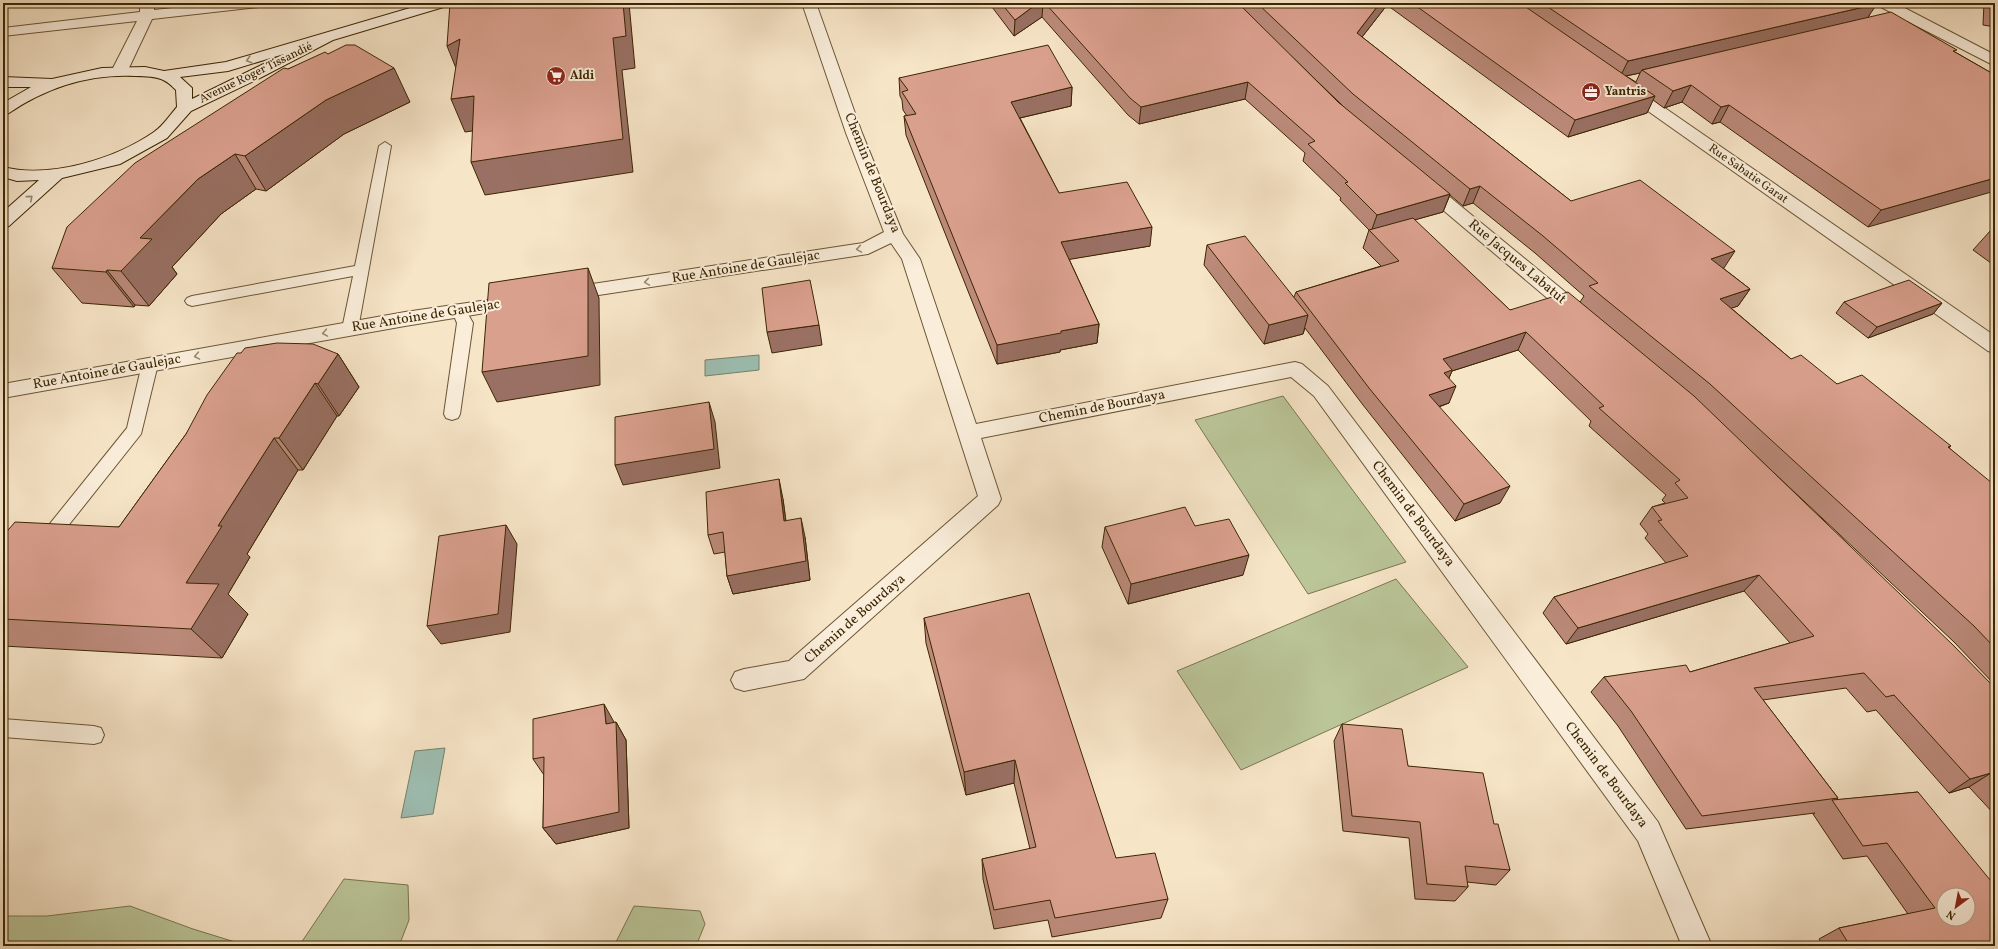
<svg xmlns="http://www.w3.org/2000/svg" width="1998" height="949" viewBox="0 0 1998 949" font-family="Vollkorn,serif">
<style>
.green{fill:#bac598;stroke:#7b764c}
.water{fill:#9dbfb3;stroke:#76826c}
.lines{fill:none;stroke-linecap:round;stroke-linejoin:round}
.lane-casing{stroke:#6b5633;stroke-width:2}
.street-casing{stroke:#6b5633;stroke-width:2}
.secondary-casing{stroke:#3c2601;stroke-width:2}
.lane{fill:#faeedb;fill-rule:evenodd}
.street{fill:#faeedb;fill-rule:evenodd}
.secondary{fill:#faeedb;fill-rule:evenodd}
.wall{fill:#bb8a7a;stroke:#3c2601;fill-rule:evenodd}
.shaded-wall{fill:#997063;stroke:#3c2601}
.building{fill:#daa08e;stroke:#3c2601;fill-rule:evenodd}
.oneway{stroke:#9b8a6e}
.labels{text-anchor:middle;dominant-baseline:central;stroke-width:4;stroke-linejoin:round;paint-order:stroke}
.far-street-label{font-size:12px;fill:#3c2601;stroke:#faeedb}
.far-poi-label{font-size:12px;font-weight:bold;fill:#3c2601;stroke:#faeedb;text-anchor:start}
.street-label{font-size:14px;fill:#3c2601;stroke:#faeedb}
</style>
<rect width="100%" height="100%" fill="#f7e5c8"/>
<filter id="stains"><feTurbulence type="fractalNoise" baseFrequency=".005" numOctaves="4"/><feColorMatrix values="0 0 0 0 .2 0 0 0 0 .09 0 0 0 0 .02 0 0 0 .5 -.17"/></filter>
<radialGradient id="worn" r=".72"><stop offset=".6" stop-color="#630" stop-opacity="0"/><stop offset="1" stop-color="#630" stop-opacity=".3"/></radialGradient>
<g class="green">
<path d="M1283 396 1406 562 1308 594 1195 420Z"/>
<path d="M1396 579 1468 667 1241 770 1177 671Z"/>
<path d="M344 879 408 885 409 920 399 946H299Z"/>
<path d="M130 906 193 929 248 946H3V916H47Z"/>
<path d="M634 906 700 911 705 924 696 946H614Z"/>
</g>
<g class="water">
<path d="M759 355V370L705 376V360Z"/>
<path d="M445 748 433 814 401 818 415 751Z"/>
</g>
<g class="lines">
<g class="lane-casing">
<g id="lane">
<path d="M385 142 391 146 358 329 355 333 350 334 345 333 342 329 353 276 192 306 187 304 185 301 187 298 192 296 355 266 379 146Z"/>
<path d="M459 306 464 307 473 323 460 414 458 418 452 420 446 418 444 414 457 323 452 311 454 307Z"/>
<path d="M150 359 156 360 158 364 141 434 52 546 46 548 40 546 37 541 40 536 127 428 142 364 144 360Z"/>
<path d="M3 719 94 726 101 728 104 735 101 742 94 744 3 737Z"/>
</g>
</g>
<g class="street-casing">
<g id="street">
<path d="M140 3H154V10L219 3H266L264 6 259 7 152 19 128 70 125 73H115L112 70 137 21 3 36V28L140 12Z"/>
<path d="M802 3H816L862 133 903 234 920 259 976 424 1295 362 1302 364 1328 386 1658 822 1712 946H1682L1638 841 1314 396 1291 377 981 438 1001 499 998 505 804 679 744 691 735 688 731 680 735 672 744 669 789 661 978 496 902 259 891 243 868 254 566 300 559 298 557 294 559 290 566 288 863 243 884 232 846 133Z"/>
<path d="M1877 3H1895L1995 55V66L1907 21 1872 29 1867 28 1865 25 1867 22 1896 15 1879 6Z"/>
<path d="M1627 84 1633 86 1995 336V353L1988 351 1621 92 1619 89 1621 86Z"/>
<path d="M1423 179 1429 180 1586 309 1589 314 1586 319 1579 321 1572 319 1417 188 1414 184 1417 180Z"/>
<path d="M516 296 523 297 526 302 523 307 405 326 3 398V384L405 312Z"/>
</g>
</g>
<g class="secondary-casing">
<path id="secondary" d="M427 3H449L447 6 333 40 258 79 191 111 167 138 120 164 62 178 9 226 3 228V212L39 180 17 181 3 177V167C50 179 115 159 154 132 163 126 170 115 177 107L176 90C172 86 167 81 161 79 153 76 142 76 134 76 88 74 46 88 9 113L3 115V103L31 87H3V77L52 79 102 68 145 67 164 71 226 62ZM284 54 192 99V88L180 77 228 71Z"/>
</g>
<use href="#lane" class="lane"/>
<use href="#street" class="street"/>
<use href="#secondary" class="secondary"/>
</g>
<g class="wall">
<path d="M989 3H1875L1868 18 1955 52 1995 75 1868 227 1720 122 1712 124 1682 102 1664 108 1653 100 1647 113 1568 137 1387 5 1362 37 1571 201 1724 268H1723L1750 289 1738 306 1731 308 1791 359 1837 384 1951 446 1949 448 1995 487V685L1954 642 1756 456 1995 688V815L1969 787 1949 793 1876 710 1867 712 1846 688 1763 700 1838 798 1836 800 1918 792 1995 946H1823L1819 939 1839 928 1908 914 1867 856 1843 859 1813 814 1815 813 1686 829 1618 726 1591 692 1604 677 1690 672 1790 643 1744 591 1566 644 1543 613 1554 597 1666 563 1645 538 1648 534 1640 524 1652 507 1665 503 1662 500 1666 495 1589 426 1591 421 1518 350 1452 371 1449 378V403L1439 407 1500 503 1455 521 1363 405 1305 328 1303 334 1264 344 1204 265 1207 245 1294 297 1296 292 1381 266 1363 248 1369 230 1340 200 1341 198 1303 161 1305 153 1245 99 1139 124 1128 115 1042 17 1014 36ZM1291 56 1342 105 1338 102ZM1640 73 1636 82 1626 76ZM1450 195 1463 206 1473 203 1535 253 1584 296 1580 302 1510 310 1414 220 1443 212Z"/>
<path d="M1984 3H1995V27L1983 25Z"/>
<path d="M328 54 410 102 344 134 266 191 256 189 221 214 172 267 177 274 149 306 135 305 134 307 82 303 52 268 288 69Z"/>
<path d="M899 78 1072 87 1071 106 1020 118 1059 193 1150 246 1069 259 1099 324 1097 343 1060 350V352L997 364 906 135 904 116H907L903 110 902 100 900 96Z"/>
<path d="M1995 228V266L1973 250 1991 230Z"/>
<path d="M1844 302 1942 303 1933 314 1868 338 1836 313Z"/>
<path d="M241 353 338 354 359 387 339 416H337L303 470H298L247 554 250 557 228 594 248 614 222 658 3 646V532L5 534 119 527 186 434Z"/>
<path d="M783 499 786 521 805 537 810 580 733 594 727 576 725 552 714 554 708 535Z"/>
<path d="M1195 526 1243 575 1128 604 1102 547 1105 527Z"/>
<path d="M924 618 1116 858 1168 899 1161 918 1052 937 1048 920 994 929 983 879 982 859 1030 849 1014 783 966 795 926 643Z"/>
<path d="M616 722 626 740 629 828 556 844 543 828 544 775 533 759 614 723Z"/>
<path d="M1342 724 1408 766 1494 824 1510 870 1496 885 1467 882 1468 887 1455 901 1415 899 1409 838 1343 831 1334 741Z"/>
</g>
<g class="shaded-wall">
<path d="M623 3H629L635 68 622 70 633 172 485 195 471 162 613 38Z"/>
<path d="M1038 3H1043L1042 17 1014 36 1015 20Z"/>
<path d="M1380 3H1388L1387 5 1352 50 1357 33Z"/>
<path d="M1877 4 1866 20 1642 70 1640 73 1620 77 1628 61Z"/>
<path d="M460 39V78L447 46Z"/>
<path d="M394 68 410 102 344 134 266 191 245 156 326 100Z"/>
<path d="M1248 82 1245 99 1139 124 1141 107Z"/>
<path d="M1691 85 1682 102 1664 108 1673 91Z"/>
<path d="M1072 87 1071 106 1011 120V102Z"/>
<path d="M474 96 487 129 465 132 451 99Z"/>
<path d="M1655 96 1647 113 1568 137 1575 120Z"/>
<path d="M1729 105 1720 122 1712 124 1721 107Z"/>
<path d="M235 154 256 189 221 214 172 267 177 274 149 306 121 271 140 238 198 179Z"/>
<path d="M1995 178V191L1868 227 1881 210Z"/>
<path d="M1480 186 1473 203 1463 206 1470 189Z"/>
<path d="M1450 194 1443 212 1371 232 1377 215Z"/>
<path d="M1152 227 1150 246 1060 261 1061 242Z"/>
<path d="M1735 251 1724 268 1700 276 1711 259Z"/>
<path d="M588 268 599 298 600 385 497 402 482 372Z"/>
<path d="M107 270 135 305 134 307 106 272Z"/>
<path d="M1750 289 1738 306 1708 316 1720 299Z"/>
<path d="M1942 303 1933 314 1868 338 1877 327Z"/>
<path d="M1308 315 1303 334 1264 344 1269 325Z"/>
<path d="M1099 324 1097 343 1060 350V352L997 364V345L1061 331Z"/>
<path d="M819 325 822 345 772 353 767 332Z"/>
<path d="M1526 332 1518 350 1452 371 1445 387 1443 359Z"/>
<path d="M338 354 359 387 339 416 318 384Z"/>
<path d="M315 383 337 416 303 470 279 438Z"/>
<path d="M1456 386 1449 403 1422 412 1429 395Z"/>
<path d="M709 402 715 422 720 468 623 485 615 465Z"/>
<path d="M274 438 298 470 247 554 250 557 228 594 248 614 222 658 191 629 186 583 218 526Z"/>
<path d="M779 479 783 499 788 540 784 521Z"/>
<path d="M1510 486 1500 503 1455 521 1464 504Z"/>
<path d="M801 518 805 537 810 580 733 594 727 576Z"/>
<path d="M506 525 517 544 510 632 441 644 427 626Z"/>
<path d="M1249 555 1243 575 1128 604 1131 584Z"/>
<path d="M1759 575 1744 591 1566 644 1578 628Z"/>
<path d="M604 704 614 722 616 741 606 724Z"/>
<path d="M616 722 626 740 629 828 556 844 543 828Z"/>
<path d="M1015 760 1014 783 966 795 964 772Z"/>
<path d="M1991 773 1969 787 1949 793 1970 779Z"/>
</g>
<g class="building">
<path d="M450 3H623L626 36 613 38 623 139 471 162 474 96 451 99 460 39 447 46Z"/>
<path d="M1001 3H1038L1015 20Z"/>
<path d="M1045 3H1238L1338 102 1450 194 1377 215 1345 183 1348 182 1308 144 1315 141 1248 82 1141 107 1130 98Z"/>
<path d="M1257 3H1380L1357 33 1571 201 1640 180 1735 251 1711 259 1750 289 1720 299 1791 359 1801 355 1837 384 1862 375 1951 446 1948 447 1992 483 1995 487V648L1974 626 1710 384 1589 286 1598 283 1543 236 1480 186 1470 189 1353 94Z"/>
<path d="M1412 3H1520L1655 96 1575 120Z"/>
<path d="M1542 3H1875L1877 4 1628 61Z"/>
<path d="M1891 12 1957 50 1953 51 1995 75V178L1881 210 1729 105 1721 107 1691 85 1673 91 1642 70Z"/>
<path d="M346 45H355L394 68 326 100 245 156 235 154 198 179 140 238 152 239 121 271 107 270 106 272 52 268 67 227 135 163 284 68 288 69 325 52 328 54Z"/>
<path d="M1048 45 1072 87 1011 102 1059 193 1127 182 1152 227 1061 242 1099 324 1061 331V333L997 345 904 116 916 114 902 92 908 90 899 78Z"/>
<path d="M1413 218 1510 310 1568 292 1694 396 1953 645 1995 688V777L1991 773 1970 779 1894 695 1886 697 1864 673 1754 688 1838 798 1702 816 1631 711 1604 677 1686 665 1690 672 1814 636 1759 575 1578 628 1554 597 1688 556 1658 521 1662 520 1652 507 1688 498 1675 483 1680 480 1599 408 1604 406 1526 332 1443 359 1452 370 1444 373 1456 386 1429 395 1510 486 1464 504 1369 388 1296 292 1399 261 1369 230Z"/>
<path d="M1995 228V233L1991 230Z"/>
<path d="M1245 236 1308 315 1269 325 1207 245Z"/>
<path d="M588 268V356L482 372 489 283Z"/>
<path d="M810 280 819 325 767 332 762 288Z"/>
<path d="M1909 280 1942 303 1877 327 1844 302Z"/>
<path d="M277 343 313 344 338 354 318 384 315 383 279 438H274L218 526H222L186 583 219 584 191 629 3 619V536L15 522 119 527 186 434 207 395 237 353H241L245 348Z"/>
<path d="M709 402 714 449 615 465V417Z"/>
<path d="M779 479 784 521 801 518 806 561 727 576 723 532 708 535 706 492Z"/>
<path d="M1185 507 1195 526 1229 519 1249 555 1131 584 1105 527Z"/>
<path d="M506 525 498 614 427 626 439 536Z"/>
<path d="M1029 593 1116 858 1155 853 1168 899 1055 918 1050 900 994 910 982 859 1036 847 1015 760 964 772 924 618Z"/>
<path d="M604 704 606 724 616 722 619 812 543 828 544 757 533 759V719Z"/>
<path d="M1342 724 1402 729 1408 766 1483 773 1494 824H1498L1510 870 1465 866 1468 887 1427 884 1420 822 1352 816Z"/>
<path d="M1918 792 1995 886V946H1850L1839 928 1935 908 1887 843 1863 846 1832 800ZM1944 895H1968V919H1944Z"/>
</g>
<defs><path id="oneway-chevron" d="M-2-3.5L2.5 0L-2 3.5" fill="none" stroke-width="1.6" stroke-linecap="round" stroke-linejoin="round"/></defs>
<g class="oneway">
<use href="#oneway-chevron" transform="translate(249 60) rotate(164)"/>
<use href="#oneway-chevron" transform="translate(30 198) rotate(-41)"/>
<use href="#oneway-chevron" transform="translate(859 249) rotate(171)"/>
<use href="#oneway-chevron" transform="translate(647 282) rotate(171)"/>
<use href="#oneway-chevron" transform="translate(325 333) rotate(170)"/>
<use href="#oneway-chevron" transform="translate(197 356) rotate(170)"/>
</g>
<defs>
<g id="supermarket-disc" transform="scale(1)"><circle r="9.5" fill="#8f2418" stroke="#faeedb"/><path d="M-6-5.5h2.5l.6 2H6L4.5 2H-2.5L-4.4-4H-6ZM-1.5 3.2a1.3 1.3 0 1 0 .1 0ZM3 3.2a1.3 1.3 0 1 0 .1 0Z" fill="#fff"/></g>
<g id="office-disc" transform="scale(1)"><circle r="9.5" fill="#8f2418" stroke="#faeedb"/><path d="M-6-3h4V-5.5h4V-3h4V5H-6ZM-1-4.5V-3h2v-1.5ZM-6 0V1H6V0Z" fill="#fff"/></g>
</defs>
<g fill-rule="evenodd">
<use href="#supermarket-disc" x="556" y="76"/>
<use href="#office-disc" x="1591" y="92"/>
</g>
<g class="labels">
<g class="far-street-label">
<text transform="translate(256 73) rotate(-26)">Avenue Roger Tissandié</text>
<text transform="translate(1748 174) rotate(35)">Rue Sabatie Garat</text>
</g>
<g class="far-poi-label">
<text x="570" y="76">Aldi</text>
<text x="1605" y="92">Yantris</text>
</g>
<g class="street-label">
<text transform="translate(872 173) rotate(68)">Chemin de Bourdaya</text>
<text transform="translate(1517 262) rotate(40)">Rue Jacques Labatut</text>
<text transform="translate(746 267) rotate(-9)">Rue Antoine de Gaulejac</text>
<text transform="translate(426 316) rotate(-9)">Rue Antoine de Gaulejac</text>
<text transform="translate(107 372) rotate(-10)">Rue Antoine de Gaulejac</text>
<text transform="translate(1102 407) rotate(-11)">Chemin de Bourdaya</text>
<text transform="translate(1413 514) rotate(53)">Chemin de Bourdaya</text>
<text transform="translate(855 619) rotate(-41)">Chemin de Bourdaya</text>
<text transform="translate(1606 775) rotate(53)">Chemin de Bourdaya</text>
</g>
</g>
<rect width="1998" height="949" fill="none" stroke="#f7e5c8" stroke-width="16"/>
<rect x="4" y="4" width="1990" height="941" fill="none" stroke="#3c2601" stroke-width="2"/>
<rect x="8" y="8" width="1982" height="933" fill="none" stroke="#3c2601"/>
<g transform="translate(1956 907) rotate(212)"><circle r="19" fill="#faeedb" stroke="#ae9e84"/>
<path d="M0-3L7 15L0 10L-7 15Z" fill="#8f2418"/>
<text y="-6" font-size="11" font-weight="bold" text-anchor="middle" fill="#3c2601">N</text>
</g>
<rect width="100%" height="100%" filter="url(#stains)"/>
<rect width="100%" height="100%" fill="url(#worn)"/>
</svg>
